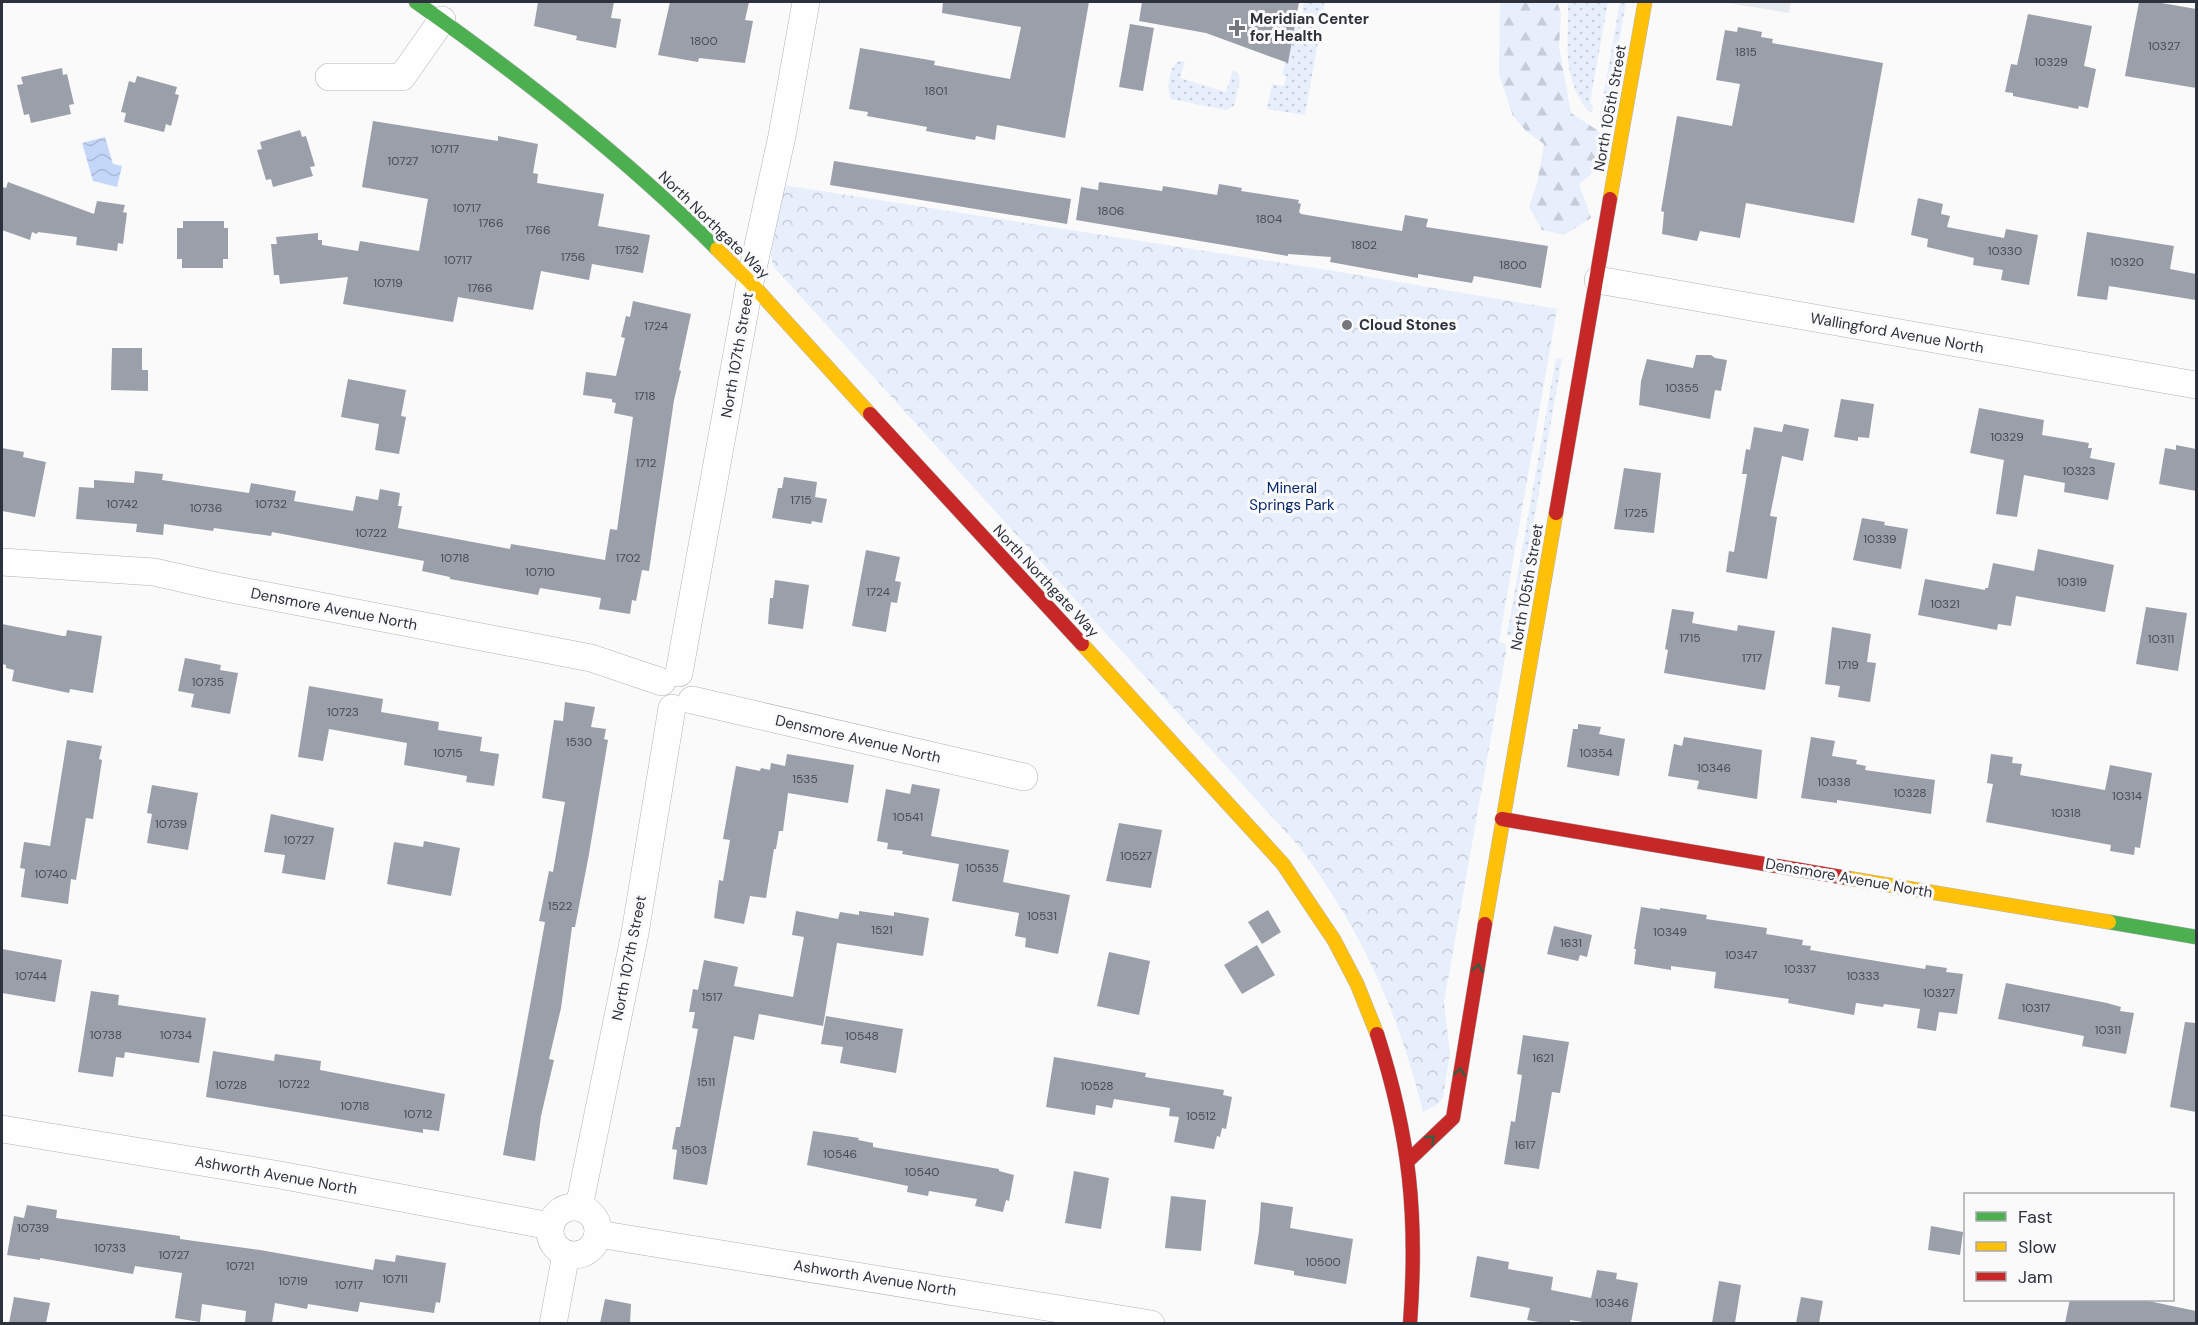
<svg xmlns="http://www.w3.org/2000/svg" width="2198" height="1325" viewBox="0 0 2198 1325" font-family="'DM Sans',sans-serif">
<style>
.built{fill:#e7eaee}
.grass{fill:url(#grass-dots)}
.forest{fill:url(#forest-firs)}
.park{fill:url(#park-crowns)}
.water{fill:url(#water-waves)}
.building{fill:#9a9fa9}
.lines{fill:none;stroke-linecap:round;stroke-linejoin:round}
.street-casing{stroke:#b0b2b6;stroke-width:28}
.fast-casing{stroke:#b0b2b6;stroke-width:15}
.slow-casing{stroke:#b0b2b6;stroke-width:15}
.jam-casing{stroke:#b0b2b6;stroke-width:15}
.street{stroke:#fefefe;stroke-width:27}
.fast{stroke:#4caf50;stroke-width:14}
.slow{stroke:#ffc107;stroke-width:14}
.jam{stroke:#c62828;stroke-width:14}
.oneway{stroke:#375d43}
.poi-dot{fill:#74777e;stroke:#fafafa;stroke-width:2}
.labels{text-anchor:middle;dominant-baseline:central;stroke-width:6;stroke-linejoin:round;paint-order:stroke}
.number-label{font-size:12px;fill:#484c57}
.poi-label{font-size:15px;font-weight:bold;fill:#2c313c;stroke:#fafafa;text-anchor:start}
.street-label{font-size:15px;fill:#2c313c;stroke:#fafafa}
.park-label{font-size:15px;fill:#09296c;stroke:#fafafa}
</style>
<defs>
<pattern id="grass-dots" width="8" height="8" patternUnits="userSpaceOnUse" patternTransform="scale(1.5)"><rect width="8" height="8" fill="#e7eefc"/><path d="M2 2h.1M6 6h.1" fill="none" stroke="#c6cdd9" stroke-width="1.8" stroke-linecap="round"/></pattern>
<pattern id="forest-firs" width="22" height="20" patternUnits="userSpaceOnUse" patternTransform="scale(1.5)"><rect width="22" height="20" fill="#e7eefc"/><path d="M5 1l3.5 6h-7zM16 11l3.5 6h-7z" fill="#c6cdd9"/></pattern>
<pattern id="park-crowns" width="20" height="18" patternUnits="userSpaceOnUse" patternTransform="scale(1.5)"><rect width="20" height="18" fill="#e7eefc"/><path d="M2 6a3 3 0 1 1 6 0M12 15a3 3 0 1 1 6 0" fill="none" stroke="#c6cdd9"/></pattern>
<pattern id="water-waves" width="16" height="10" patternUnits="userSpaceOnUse" patternTransform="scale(1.5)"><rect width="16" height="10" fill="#c4d7f9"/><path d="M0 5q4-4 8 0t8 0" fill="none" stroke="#a9b9d6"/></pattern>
</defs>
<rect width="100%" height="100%" fill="#fafafa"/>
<path class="built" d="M1721 2H1791L1789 13Z"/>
<g class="grass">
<path d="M1304 2H1325L1305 115 1267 109 1272 84 1284 86 1286 76 1282 75 1295 24H1300Z"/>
<path d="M1568 2H1608L1590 102 1593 107 1592 113C1586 110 1583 105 1580 99 1562 67 1569 36 1568 2Z"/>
<path d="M1620 2H1626L1606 115 1600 114Z"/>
<path d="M1178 61H1185L1180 78 1226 92 1233 70 1237 72 1240 80 1234 106 1226 110 1171 99C1166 89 1169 68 1178 61Z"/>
<path d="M1556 358 1562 359 1514 636 1507 635Z"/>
</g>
<path class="forest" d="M1500 2H1557L1561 13 1559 47 1571 113 1597 130 1605 139 1600 167 1579 184 1591 218 1564 235 1542 230 1529 207 1537 183 1544 144 1526 131 1513 116 1499 75Z"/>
<path class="park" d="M783 185 1340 272 1557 309 1499 641 1505 644 1506 652 1444 1002 1450 1053 1443 1097 1438 1104 1423 1112C1397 1009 1364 936 1302 850L773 266 771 255Z"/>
<path class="water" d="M105 137 113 164 122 166 117 187 93 181 82 143Z"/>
<g class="building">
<path d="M538 2H614L611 18 621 19 616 48 576 40 577 36 534 26Z"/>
<path d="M670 2H749L745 20 753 21 745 63 699 58 698 62 658 55Z"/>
<path d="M943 2H1089L1065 138 997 125 995 140 976 136 975 140 926 131 927 127 867 116 868 112 849 109 860 48 935 61 934 65 1010 79 1021 27 942 13Z"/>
<path d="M1142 2H1299L1288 63 1206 33 1139 21Z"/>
<path d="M2139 2H2156L2196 9V88L2125 76Z"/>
<path d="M2028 14 2092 26 2084 66 2096 69 2088 108 2079 106 2078 109 2013 96V93L2005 92 2011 64 2017 65Z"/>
<path d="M1130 24 1154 28 1143 91 1119 87Z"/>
<path d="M1738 27 1762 32 1761 37 1773 39 1772 43 1883 63 1854 223 1746 203 1740 238 1700 231 1697 241 1662 234 1664 212 1661 211 1677 116 1732 126 1740 84 1716 80 1725 30 1737 32Z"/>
<path d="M62 68 63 75 67 74 74 104 69 105 71 114 31 123 29 114 24 115 17 85 23 84 21 77Z"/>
<path d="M137 76 177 87 175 94 179 95 171 126 166 124 164 132 124 122 126 113 121 112 129 81 135 83Z"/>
<path d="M373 121 498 141V136L538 144 533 173 538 174 537 183 604 194 598 226 650 235 643 273 592 264 589 280 541 271 533 310 458 297 453 322 343 304 348 277 280 284 279 275H274L271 244H277L276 237 318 233V240H322V245L358 251 360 241 419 251 428 199 362 187Z"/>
<path d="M300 130 302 137 306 136 315 166 310 167 313 176 273 187 271 179 266 180 257 150 262 149 260 142Z"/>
<path d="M834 161 1071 199 1067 224 830 185Z"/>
<path d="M8 182 94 214 97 201 125 205 123 212 127 213 123 244 118 243 117 251 76 245 77 237 38 232 37 234 32 232 30 240 2 230V187L6 188Z"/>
<path d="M1099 182 1162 191 1163 186 1217 195 1219 184 1242 188 1241 191 1299 200 1298 203 1301 204 1299 212 1301 214 1402 231 1405 215 1428 219 1426 227 1548 246 1541 288 1474 276 1472 283 1418 274V278L1330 262 1331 257 1288 254V256L1076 220 1081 187 1098 190Z"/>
<path d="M1918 198 1943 204 1941 214 1950 216 1947 227 2004 238 2006 229 2038 235 2029 285 2001 280 2003 270 1973 265 1974 258 1927 247 1928 239 1911 235Z"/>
<path d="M183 221H224V228H228V259H223V268H182V259H177V228H183Z"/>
<path d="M2087 232 2174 246 2170 269 2196 274V300L2109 286 2107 300 2077 296Z"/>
<path d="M633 301 691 314 679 370 681 371 674 400 649 571 642 570 636 601 632 600 630 614 599 609 601 598 540 588 538 595 450 579V577L422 571 424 561 272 532 271 536 214 528 213 531 164 524 163 535 136 532 137 524 76 519 79 487 94 488V480L134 483 135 471 163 474 162 480 249 493 251 483 296 491 294 501 353 511 356 496 378 500 380 489 400 493 398 506H402L398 528 510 549 511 544 605 560 610 529 617 530 633 417 614 413 616 403 612 402V399L583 395 586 372 616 376 625 338 621 337 626 316 630 317Z"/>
<path d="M112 348H142V370H148V391L111 390Z"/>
<path d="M1696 355H1711L1715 358 1727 360 1721 391 1715 390 1710 419 1639 405 1641 381 1647 359 1693 368Z"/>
<path d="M348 379 406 390 401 416 406 417 399 454 375 450 379 424 341 417Z"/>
<path d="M1841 399 1874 404 1869 438 1858 437V441L1834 437Z"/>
<path d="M1979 408 2044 420 2042 435 2089 443 2088 448H2092L2090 458 2115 463 2108 500 2064 492 2065 483 2024 475 2017 517 1996 514 2004 460 1970 453Z"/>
<path d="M1784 424 1809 429 1803 461 1782 456 1770 516 1777 517 1767 579 1726 572 1729 551 1734 552 1747 474H1742L1746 449 1750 450 1754 427 1782 432Z"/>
<path d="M2176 445 2196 449V491L2159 484 2165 448 2176 450Z"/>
<path d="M2 448 24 452 23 457 46 462 35 517 2 511Z"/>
<path d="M1624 468 1661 473 1654 533 1614 529Z"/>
<path d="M784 477 817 482 815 497 827 499 822 523 812 521 811 524 772 518 778 488H782Z"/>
<path d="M1862 518 1885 522 1884 525 1908 529 1901 569 1853 560Z"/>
<path d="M2038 549 2114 565 2105 612 2016 596 2011 626 1998 624 1997 630 1918 615 1925 579 1985 590V588H1988L1993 563 2034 571Z"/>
<path d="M866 550 900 557 895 581 901 582 897 603 891 602 886 632 852 626Z"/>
<path d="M775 580 809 585 803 629 768 624 770 598H773Z"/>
<path d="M2146 607 2187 613 2178 671 2136 664Z"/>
<path d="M1672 609 1694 612 1692 623 1737 631 1738 625 1775 631 1765 690 1664 673 1668 650 1665 649Z"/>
<path d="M2 624 63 636H66L67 630 102 636 93 693 70 689 69 693 12 681 14 670 6 668V665L2 664Z"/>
<path d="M1832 627 1871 634 1867 662 1876 663 1870 702 1838 697 1840 686 1825 684Z"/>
<path d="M185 658 221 665 220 670 238 673 230 714 191 707 194 694 178 691Z"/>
<path d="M309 686 383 699 381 712 439 722 438 730 482 737 480 751 499 754 494 786 466 782 467 776 404 765 407 743 329 729 323 761 298 757Z"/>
<path d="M565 702 595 707 591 727 606 729 604 739 608 740 589 854 575 927H572L561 1008 549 1059 554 1060 541 1116 535 1161 503 1155 545 922 539 921 549 871 553 872 565 802 542 798 554 720 563 721Z"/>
<path d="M1578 724 1601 727 1599 734 1625 739 1619 776 1567 767 1573 729H1578Z"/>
<path d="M1684 737 1762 750 1757 799 1697 789 1699 781 1668 776 1674 744 1682 746Z"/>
<path d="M1811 737 1835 741 1832 756 1857 760 1856 764 1866 766 1865 770 1935 780 1931 814 1837 800V803L1801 798Z"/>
<path d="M67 740 102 746 99 759 102 760 93 819 86 818 76 880 71 879 68 904 21 897 25 869 20 868 24 842 50 846Z"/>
<path d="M787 754 854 765 848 803 788 793 783 831H779L776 849H774L766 898 750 896 744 924 714 918 719 880 723 881 730 840 723 839 736 766 760 771 761 768 770 770 771 763 785 766Z"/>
<path d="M1991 754 2013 757 2012 763 2022 764 2020 775 2105 790 2110 765 2152 773 2140 848 2135 847 2134 855 2110 851 2111 845 1986 822 1993 784 1987 783Z"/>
<path d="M912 784 940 789 931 836 1009 850 1003 882 1070 895 1058 954 1025 947 1026 938 1015 936 1019 913 952 901 959 864 902 854 903 851 887 849 888 843 877 841 886 789 910 794Z"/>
<path d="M152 785 198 793 188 850 147 843 152 814 147 813Z"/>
<path d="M271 814 334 828 325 880 282 873 285 855 264 852Z"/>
<path d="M1119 823 1162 830 1151 888 1106 881Z"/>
<path d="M424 841 460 848 451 896 387 884 394 842 423 847Z"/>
<path d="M1641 907 1660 910V908L1707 915 1706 919 1767 928 1766 934 1803 940 1802 945 1811 946 1810 950 1925 969 1926 965 1947 968 1946 972 1963 974 1957 1014 1939 1012 1936 1031 1917 1028 1920 1009 1884 1004 1883 1007 1856 1003 1854 1015 1788 1003 1789 999 1714 988 1716 972 1671 966V970L1634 964 1636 949H1634Z"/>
<path d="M1268 910 1281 932 1262 944 1248 922Z"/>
<path d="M796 911 838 919 840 912 859 915V911L894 916V912L929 918 923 956 837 943 823 1026 759 1014 754 1040 734 1036 707 1185 673 1179 677 1150 672 1149 676 1127H680L698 1029 692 1028 695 1012H689L693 989 698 990 704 960 738 967 734 986 793 997 804 937 792 935Z"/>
<path d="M1554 926 1592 935 1587 957 1580 955 1578 961 1547 954Z"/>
<path d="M1257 945 1275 975 1242 994 1224 965Z"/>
<path d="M2 949 62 960 55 1002 2 993Z"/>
<path d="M1109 952 1150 961 1139 1015 1097 1006Z"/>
<path d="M2006 983 2107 1003 2121 1007 2120 1011 2134 1013 2126 1054 2082 1046 2084 1036 1998 1019Z"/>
<path d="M91 991 119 995 118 1005 206 1018 199 1063 125 1052 124 1058 116 1057 113 1077 78 1072Z"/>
<path d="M826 1016 903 1029 896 1073 840 1063 843 1047 821 1044Z"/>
<path d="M2185 1022 2196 1023V1112L2170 1107Z"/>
<path d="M1523 1035 1569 1042 1560 1093 1552 1092 1539 1169 1504 1164 1511 1121 1515 1122 1522 1075 1517 1074Z"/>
<path d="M213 1051 274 1061 275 1054 321 1061 320 1070 445 1094 439 1131 423 1129V1133L206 1097Z"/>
<path d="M1054 1057 1146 1073 1145 1077 1224 1090 1223 1095 1232 1097 1226 1129 1222 1128 1220 1137 1217 1136 1214 1149 1174 1142 1179 1117 1169 1116 1170 1108 1114 1099 1112 1108 1096 1105 1095 1115 1046 1107Z"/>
<path d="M813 1131 859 1138 858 1140 873 1143V1147L999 1169V1171L1014 1175 1009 1201 1006 1200 1003 1212 975 1206 977 1199 929 1191 928 1196 907 1192 908 1186 807 1165Z"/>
<path d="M1074 1171 1109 1178 1101 1229 1065 1223Z"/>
<path d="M1171 1196 1206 1200 1201 1251 1165 1248Z"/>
<path d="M1261 1202 1293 1207 1290 1228 1353 1239 1346 1284 1294 1275V1271L1254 1264 1259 1231Z"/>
<path d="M27 1205 57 1210 56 1218 180 1236V1239L260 1250 373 1270 375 1259 395 1262 396 1255 446 1263 440 1303 436 1302 434 1313 360 1302 358 1312 308 1304 307 1309 275 1303 272 1323H245L246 1311 202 1304 200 1322 175 1318 182 1273 135 1266 133 1274 40 1258V1260L7 1255 14 1216 24 1218Z"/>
<path d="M1931 1226 1963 1232 1960 1255 1928 1250Z"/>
<path d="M1477 1256 1509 1262 1508 1269 1553 1277 1551 1290 1591 1298 1597 1270 1617 1273 1616 1279 1638 1283 1631 1323H1590L1570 1320V1323H1545L1527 1320 1530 1308 1470 1297Z"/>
<path d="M1719 1281 1741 1285 1735 1323H1712Z"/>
<path d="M14 1297 50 1303 46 1323H9Z"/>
<path d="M1801 1297 1823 1301 1819 1323H1796Z"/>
<path d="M605 1299 631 1304 630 1323H600Z"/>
<path d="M2070 1299H2139L2196 1311V1323H2065Z"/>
</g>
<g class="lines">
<g class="street-casing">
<g id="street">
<path d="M329 77H402L442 20"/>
<path d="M1598 280 2196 385"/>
<path d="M2 562 154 572 216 586 591 658 662 682"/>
<path d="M679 673 750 282 782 136 806 2"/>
<path d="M692 700 1024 777"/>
<path d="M2 1129 280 1175 550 1226"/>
<circle cx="574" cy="1231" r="24"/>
<path d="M579 1207 635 933 672 708"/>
<path d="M598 1234 1151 1324"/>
<path d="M553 1324 566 1254"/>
</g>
</g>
<g class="fast-casing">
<g id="fast">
<path d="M416 2C522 77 625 157 717 249"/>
<path d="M2109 922 2196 937"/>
</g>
</g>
<g class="slow-casing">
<g id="slow">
<path d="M1610 199 1645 2"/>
<path d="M717 249 750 282 870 414"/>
<path d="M1082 644 1283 864 1334 940 1357 984 1377 1034"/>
<path d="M1847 878 2109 922"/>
<path d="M1485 924 1556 513"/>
</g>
</g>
<g class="jam-casing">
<g id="jam">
<path d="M870 414 1082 644"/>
<path d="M1556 513 1610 199"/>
<path d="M1502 819 1847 878"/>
<path d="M1377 1034C1410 1136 1418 1217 1410 1324"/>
<path d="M1408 1161 1453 1118 1485 924"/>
</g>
</g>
<use href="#street" class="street"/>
<use href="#fast" class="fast"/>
<use href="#slow" class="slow"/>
<use href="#jam" class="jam"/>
</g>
<defs><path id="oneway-chevron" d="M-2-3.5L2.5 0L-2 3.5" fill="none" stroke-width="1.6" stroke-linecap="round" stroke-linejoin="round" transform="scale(1.5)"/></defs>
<g class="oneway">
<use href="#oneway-chevron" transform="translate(1478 968) rotate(-80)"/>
<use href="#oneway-chevron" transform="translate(1460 1072) rotate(-81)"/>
<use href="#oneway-chevron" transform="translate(1431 1139) rotate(-43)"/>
</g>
<g class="poi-dot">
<path d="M1234 19h6v6h6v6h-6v6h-6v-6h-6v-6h6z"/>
<circle cx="1347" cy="325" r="6"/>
</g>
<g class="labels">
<g class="number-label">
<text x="704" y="41">1800</text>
<text x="2164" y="46">10327</text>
<text x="1746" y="52">1815</text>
<text x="2051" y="62">10329</text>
<text x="936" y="91">1801</text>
<text x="445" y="149">10717</text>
<text x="403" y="161">10727</text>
<text x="467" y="208">10717</text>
<text x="1111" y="211">1806</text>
<text x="1269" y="219">1804</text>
<text x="491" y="223">1766</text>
<text x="538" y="230">1766</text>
<text x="1364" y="245">1802</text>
<text x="627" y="250">1752</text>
<text x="2005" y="251">10330</text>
<text x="573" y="257">1756</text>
<text x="458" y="260">10717</text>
<text x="2127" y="262">10320</text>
<text x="1513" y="265">1800</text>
<text x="388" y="283">10719</text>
<text x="480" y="288">1766</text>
<text x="656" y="326">1724</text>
<text x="1682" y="388">10355</text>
<text x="645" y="396">1718</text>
<text x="2007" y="437">10329</text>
<text x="646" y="463">1712</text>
<text x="2079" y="471">10323</text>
<text x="801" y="500">1715</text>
<text x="122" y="504">10742</text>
<text x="271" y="504">10732</text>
<text x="206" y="508">10736</text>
<text x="1636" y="513">1725</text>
<text x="371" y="533">10722</text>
<text x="1880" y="539">10339</text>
<text x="455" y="558">10718</text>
<text x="628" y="558">1702</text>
<text x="540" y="572">10710</text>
<text x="2072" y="582">10319</text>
<text x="878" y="592">1724</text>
<text x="1945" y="604">10321</text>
<text x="1690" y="638">1715</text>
<text x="2161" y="639">10311</text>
<text x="1752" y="658">1717</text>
<text x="1848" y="665">1719</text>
<text x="208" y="682">10735</text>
<text x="343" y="712">10723</text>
<text x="579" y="742">1530</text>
<text x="448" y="753">10715</text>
<text x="1596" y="753">10354</text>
<text x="1714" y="768">10346</text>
<text x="805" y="779">1535</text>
<text x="1834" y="782">10338</text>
<text x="1910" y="793">10328</text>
<text x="2127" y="796">10314</text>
<text x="2066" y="813">10318</text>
<text x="908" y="817">10541</text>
<text x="171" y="824">10739</text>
<text x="299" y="840">10727</text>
<text x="1136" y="856">10527</text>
<text x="982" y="868">10535</text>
<text x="51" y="874">10740</text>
<text x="560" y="906">1522</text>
<text x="1042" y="916">10531</text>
<text x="882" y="930">1521</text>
<text x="1670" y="932">10349</text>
<text x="1571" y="943">1631</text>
<text x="1741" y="955">10347</text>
<text x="1800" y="969">10337</text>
<text x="31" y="976">10744</text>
<text x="1863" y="976">10333</text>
<text x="1939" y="993">10327</text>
<text x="712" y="997">1517</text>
<text x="2036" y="1008">10317</text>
<text x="2108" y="1030">10311</text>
<text x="106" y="1035">10738</text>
<text x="176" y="1035">10734</text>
<text x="862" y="1036">10548</text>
<text x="1543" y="1058">1621</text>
<text x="706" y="1082">1511</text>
<text x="294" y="1084">10722</text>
<text x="231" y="1085">10728</text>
<text x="1097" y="1086">10528</text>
<text x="355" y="1106">10718</text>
<text x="418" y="1114">10712</text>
<text x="1201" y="1116">10512</text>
<text x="1525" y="1145">1617</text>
<text x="694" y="1150">1503</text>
<text x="840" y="1154">10546</text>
<text x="922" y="1172">10540</text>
<text x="33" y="1228">10739</text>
<text x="110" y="1248">10733</text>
<text x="174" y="1255">10727</text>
<text x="1323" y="1262">10500</text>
<text x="240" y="1266">10721</text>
<text x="395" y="1279">10711</text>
<text x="293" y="1281">10719</text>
<text x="349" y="1285">10717</text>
<text x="1612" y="1303">10346</text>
</g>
<g class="poi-label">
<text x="1250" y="19">Meridian Center<tspan x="1250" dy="17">for Health</tspan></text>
<text x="1359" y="325">Cloud Stones</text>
</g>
<g class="street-label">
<text transform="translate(1610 108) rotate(-80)">North 105th Street</text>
<text transform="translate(714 225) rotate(44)">North Northgate Way</text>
<text transform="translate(1897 333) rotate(10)">Wallingford Avenue North</text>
<text transform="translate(737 355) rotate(-80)">North 107th Street</text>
<text transform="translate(1046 581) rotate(47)">North Northgate Way</text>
<text transform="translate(1527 587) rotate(-80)">North 105th Street</text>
<text transform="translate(334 609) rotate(11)">Densmore Avenue North</text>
<text transform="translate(858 739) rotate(13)">Densmore Avenue North</text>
<text transform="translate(1849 878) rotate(10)">Densmore Avenue North</text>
<text transform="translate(629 958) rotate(-79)">North 107th Street</text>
<text transform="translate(276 1175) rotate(10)">Ashworth Avenue North</text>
<text transform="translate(875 1278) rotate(9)">Ashworth Avenue North</text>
</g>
<g class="park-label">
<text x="1292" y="488">Mineral<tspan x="1292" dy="17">Springs Park</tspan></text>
</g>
</g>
<rect width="2198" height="1325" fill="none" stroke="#2c313c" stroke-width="6"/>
<rect x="1964" y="1193" width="210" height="108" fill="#fafafa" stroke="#a8aaae" stroke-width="1.5"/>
<rect x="1976" y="1212" width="30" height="9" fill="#4caf50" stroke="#a8aaae" stroke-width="1.5"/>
<text x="2018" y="1223" font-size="18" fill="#2c313c">Fast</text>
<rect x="1976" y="1242" width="30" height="9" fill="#ffc107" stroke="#a8aaae" stroke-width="1.5"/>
<text x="2018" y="1253" font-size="18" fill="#2c313c">Slow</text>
<rect x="1976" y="1272" width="30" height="9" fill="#c62828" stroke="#a8aaae" stroke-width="1.5"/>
<text x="2018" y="1283" font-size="18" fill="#2c313c">Jam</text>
</svg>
